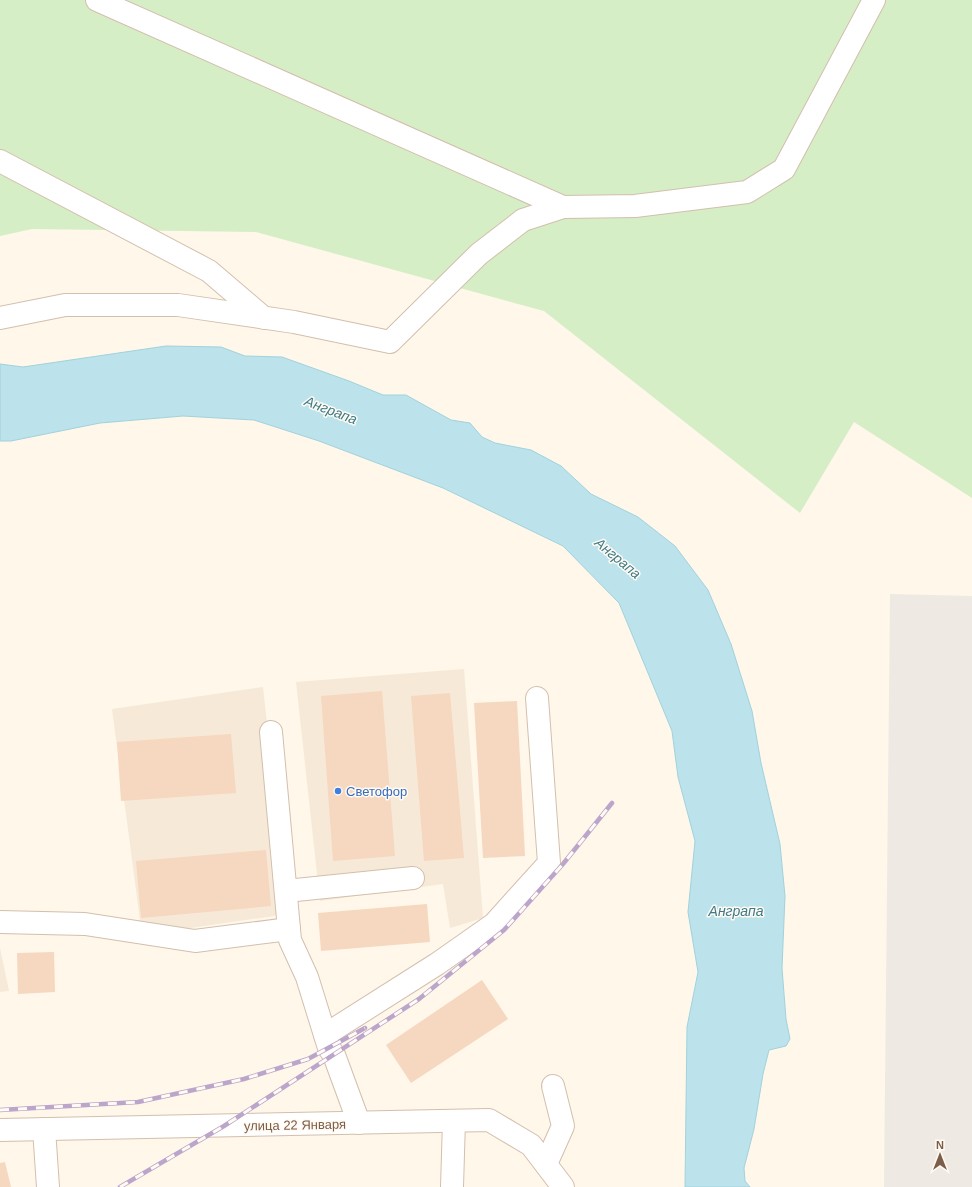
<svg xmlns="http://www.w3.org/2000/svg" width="972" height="1187" viewBox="0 0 972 1187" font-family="Helvetica,sans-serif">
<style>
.residential{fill:#f7e9d7}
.industrial{fill:#efe9e3}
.green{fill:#d5eec6}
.water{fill:#bce2eb;stroke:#a1d2dd}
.building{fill:#f6d7bf}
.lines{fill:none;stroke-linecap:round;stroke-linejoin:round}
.minor-casing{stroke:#d3bfad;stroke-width:24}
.minor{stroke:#fff;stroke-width:22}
.rail-casing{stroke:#bba5cb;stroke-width:4.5}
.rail{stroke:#fffaf2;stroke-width:3;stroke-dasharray:9;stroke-linecap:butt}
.shop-dot{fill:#3f7fe0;stroke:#fffaf2;stroke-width:1.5}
.labels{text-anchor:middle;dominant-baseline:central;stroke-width:3;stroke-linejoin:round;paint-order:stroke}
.shop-label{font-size:13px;fill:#366cbe;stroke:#fffaf2;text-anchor:start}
.street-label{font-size:13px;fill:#7c5d4a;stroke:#fffaf2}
.water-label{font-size:14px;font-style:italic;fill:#3e7b8a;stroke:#fffaf2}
</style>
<rect width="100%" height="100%" fill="#fef7ea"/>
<g class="residential">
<path d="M464 669 483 918 450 928 443 884 320 901 296 682Z"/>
<path d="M263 687 288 914 142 935 112 709Z"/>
<path d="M0 948 9 991 0 992Z"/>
</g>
<path class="industrial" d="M890 594 972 596V1187H884Z"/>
<path class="green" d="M0 0H972V498L854 422 800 513 544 311 256 232 32 229 0 236Z"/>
<path class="water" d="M166 346 221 347 245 356 282 357 349 381 383 395H406L451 420 470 423 482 437 495 443 531 450 561 466 591 494 638 517 675 546 708 590 731 644 752 711 761 763 780 844 785 896 782 968 786 1019 790 1039 786 1046 769 1050 763 1074 754 1129 744 1168 745 1181 750 1187H685L687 1027 698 972 688 912 695 841 678 777 672 731 619 603 563 546 443 488 319 441 254 420 183 416 100 423 11 441H0V364L23 367Z"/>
<g class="building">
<path d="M382 691 395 856 333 861 321 696Z"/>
<path d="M450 693 464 858 424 861 411 696Z"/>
<path d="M517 701 525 856 483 858 474 703Z"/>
<path d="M231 734 236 793 121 801 117 742Z"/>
<path d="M266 850 271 906 141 918 136 861Z"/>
<path d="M427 904 430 942 321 951 318 913Z"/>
<path d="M54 952 55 992 18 994 17 953Z"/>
<path d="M482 980 508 1019 411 1083 386 1045Z"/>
<path d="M5 1162 11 1187H0V1163Z"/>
</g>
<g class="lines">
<g class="minor-casing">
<g id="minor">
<path d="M97 0 563 207"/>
<path d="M0 161 209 271 264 318"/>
<path d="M0 318 65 305H178L294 322 390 342 479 254 523 220 563 207 635 206 747 192 784 169 874 0"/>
<path d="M271 732 290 940 307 977 329 1048 334 1055 359 1123"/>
<path d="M286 891 413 878"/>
<path d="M0 922 85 924 195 941 289 929"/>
<path d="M325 1035 437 964 494 924 549 863 537 698"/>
<path d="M44 1129 48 1187"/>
<path d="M0 1130 489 1120 531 1145 563 1187"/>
<path d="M546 1164 563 1126 553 1086"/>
<path d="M452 1187 454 1121"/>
</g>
</g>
<use href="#minor" class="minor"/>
<g class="rail-casing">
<g id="rail">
<path d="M0 1110 138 1102 244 1079 308 1059 365 1028"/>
<path d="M120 1187 224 1126 419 999 504 930 563 864 612 803"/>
</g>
</g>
<use href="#rail" class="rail"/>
</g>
<circle class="shop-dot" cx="338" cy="791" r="4"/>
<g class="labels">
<g class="shop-label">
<text x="346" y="791">Светофор</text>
</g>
<g class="street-label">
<text transform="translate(295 1125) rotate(-1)">улица 22 Января</text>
</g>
<g class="water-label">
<text transform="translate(331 410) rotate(21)">Анграпа</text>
<text transform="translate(618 558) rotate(40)">Анграпа</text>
<text x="736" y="911">Анграпа</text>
</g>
</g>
<g transform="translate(940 1155)" stroke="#fffaf2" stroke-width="3" paint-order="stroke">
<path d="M0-3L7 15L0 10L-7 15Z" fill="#7c5d4a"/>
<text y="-6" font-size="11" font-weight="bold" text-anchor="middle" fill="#7c5d4a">N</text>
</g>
</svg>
